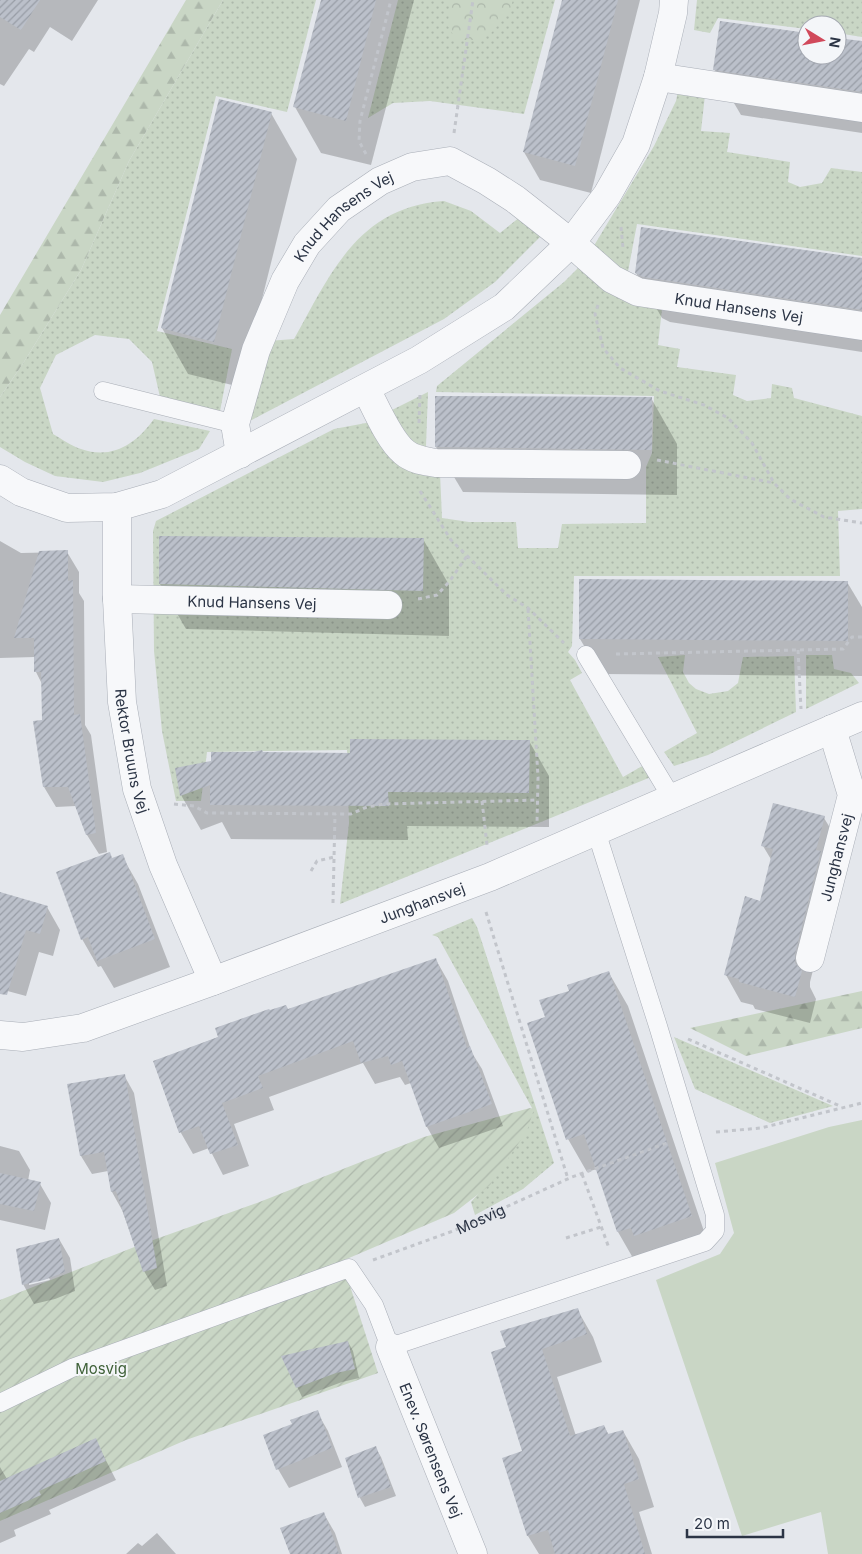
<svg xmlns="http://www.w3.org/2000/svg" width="862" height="1554" viewBox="0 0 862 1554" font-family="Inter,sans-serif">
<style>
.grass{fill:url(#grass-dots)}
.forest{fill:url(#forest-firs)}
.park{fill:url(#park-crowns)}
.garden{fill:url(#garden-furrows)}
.pitch{fill:#c9d6c5}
.shadow{fill:#0003;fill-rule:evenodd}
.building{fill:url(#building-hatch)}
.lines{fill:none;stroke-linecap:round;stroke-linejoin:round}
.service-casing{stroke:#a9aeb7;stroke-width:19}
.minor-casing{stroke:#a9aeb7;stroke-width:29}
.path{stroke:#c2c5cb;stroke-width:3;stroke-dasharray:4 4;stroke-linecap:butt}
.service{stroke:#f7f8fa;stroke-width:18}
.minor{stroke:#f7f8fa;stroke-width:28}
.labels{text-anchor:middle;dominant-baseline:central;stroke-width:4;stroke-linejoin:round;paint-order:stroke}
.street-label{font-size:15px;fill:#2b3445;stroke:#f4f6f9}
.park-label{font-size:15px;fill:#3f6138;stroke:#f4f6f9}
</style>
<defs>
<pattern id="grass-dots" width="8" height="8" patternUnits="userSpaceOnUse" patternTransform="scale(1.25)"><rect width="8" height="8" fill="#c9d6c5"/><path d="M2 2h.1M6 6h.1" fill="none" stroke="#adb8ab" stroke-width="1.8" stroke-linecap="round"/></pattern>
<pattern id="forest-firs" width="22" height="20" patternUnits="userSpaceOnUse" patternTransform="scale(1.25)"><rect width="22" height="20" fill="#c9d6c5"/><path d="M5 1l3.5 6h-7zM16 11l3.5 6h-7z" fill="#adb8ab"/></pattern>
<pattern id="park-crowns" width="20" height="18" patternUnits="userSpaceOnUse" patternTransform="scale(1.25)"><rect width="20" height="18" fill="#c9d6c5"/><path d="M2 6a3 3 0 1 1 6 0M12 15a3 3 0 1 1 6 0" fill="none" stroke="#adb8ab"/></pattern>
<pattern id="garden-furrows" width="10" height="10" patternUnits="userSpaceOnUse" patternTransform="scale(1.25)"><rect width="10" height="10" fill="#c9d6c5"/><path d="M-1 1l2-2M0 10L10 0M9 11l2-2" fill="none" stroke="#adb8ab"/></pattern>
<pattern id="building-hatch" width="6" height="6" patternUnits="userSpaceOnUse" patternTransform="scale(1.25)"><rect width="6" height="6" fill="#bbc0ca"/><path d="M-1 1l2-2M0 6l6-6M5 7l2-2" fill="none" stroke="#989da6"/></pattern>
</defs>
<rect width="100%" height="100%" fill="#e4e7ec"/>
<g class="grass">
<path d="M223 0H316L287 112 216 96 157 331 232 349 220 411 160 397 152 362 129 339 95 335 56 355 40 388 53 434C62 439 71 446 81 449 112 460 136 444 154 419L210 431 199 449 140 473 103 482 55 476 25 462 0 447V397L22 365 81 270 129 161Z"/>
<path d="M398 0H555L524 114 430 101 393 103 368 118Z"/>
<path d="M697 0H862V37L837 33V25H807V29L718 18 710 33 694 30Z"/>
<path d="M678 91 705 95 701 131 730 133 727 152 790 162 788 182 800 187 822 183 831 168 862 172V256L637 224 627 277 592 249 654 146 676 101Z"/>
<path d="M444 201 471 211 500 233 520 217 542 235 495 282 444 319 248 422 268 341 294 339C331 273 358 207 444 201Z"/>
<path d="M578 268 600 283 662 309 658 345 680 349 677 367 736 375 733 395 747 401 771 398 772 384 792 388 794 398 862 416V509L838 511 840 576H574L572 646 568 652 575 660 582 673 570 680 623 777 644 765 651 777 340 904 349 823 347 750 207 752 201 801H176L162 731 154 651 153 531 156 521 334 429 366 423 428 392 425 473H440L442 518 469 522H516L518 548H558L562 524 646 523V467L652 453 654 396 436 392 437 386 564 282Z"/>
<path d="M685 655 683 672 689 683 696 689 709 694 728 691 738 683 743 657 794 656 796 712 708 755 674 766 664 752 697 733 658 657Z"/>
<path d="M806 655H832L834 669 851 673 859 683 806 709Z"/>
<path d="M472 918 477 927 554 1163 523 1189 475 1215 471 1202C499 1171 519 1149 532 1108L438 937 432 935Z"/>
<path d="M674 1037 833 1106 770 1123 695 1089Z"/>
</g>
<g class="forest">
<path d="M186 0H223L129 161 81 270 22 365 0 397V315Z"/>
<path d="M862 991V1028L746 1056 690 1028Z"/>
</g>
<path class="park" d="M450 0H513L509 13 491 33 477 40H456L448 26Z"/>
<path class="garden" d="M530 1108 534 1109 527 1131 490 1185 454 1213 342 1261 378 1373 186 1440 0 1521V1300L142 1244 257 1203 424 1137Z"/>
<path class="pitch" d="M862 1120V1554H828L821 1512 742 1536 656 1280 720 1254 734 1233 715 1163 829 1127Z"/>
<g class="shadow">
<path d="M0 0H98L72 41 50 27 34 52 29 49 4 86 0 84Z"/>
<path d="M322 0H414L371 165 321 153 295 107Z"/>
<path d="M563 0H640L591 193 540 180 524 152Z"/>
<path d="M807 35V55H837V39L862 42V133L741 115 714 69Z"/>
<path d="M271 113 297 159 240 387 188 374 162 328Z"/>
<path d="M862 259V352L670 322 662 318 636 273Z"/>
<path d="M651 398 677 444V495L463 492 436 447Z"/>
<path d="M423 539 449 585V636L186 629 160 584Z"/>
<path d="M0 541 21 553 67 552 79 572V593L84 601 85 725 91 735 107 852 99 854 87 835 76 806 56 807 44 787 42 684 36 672 35 657 0 658Z"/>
<path d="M847 582 862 607V676L601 674 580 639Z"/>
<path d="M529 741 549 776V827L407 826 408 840 231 839 222 822 201 830 181 795 263 753 351 754Z"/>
<path d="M824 818 840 844 836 879 810 982V987L816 999 810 1023 755 1009 753 1005 741 1002 726 975 761 902 772 861 763 846Z"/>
<path d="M122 856 138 884 170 967 114 988 101 966 98 967 82 939 112 859Z"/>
<path d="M0 893 47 907 60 930 53 956 39 952 26 996 0 989Z"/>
<path d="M436 960 448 981 472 1053 482 1069 503 1126 439 1148 427 1127 411 1083 405 1085 400 1077 375 1084 363 1063 269 1097 274 1110 234 1124 249 1166 223 1175 209 1148 193 1154 181 1133 154 1062 288 1010Z"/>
<path d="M609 973 628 1006 710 1249 654 1268 650 1261 637 1265 618 1232 597 1169 587 1172 568 1139 546 1018 570 991Z"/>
<path d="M124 1075 134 1093 167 1286 155 1290 144 1271 122 1210 112 1192 108 1171 92 1174 81 1156 68 1085Z"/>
<path d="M0 1146 19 1151 30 1170 28 1181 40 1184 51 1203 45 1230 0 1220Z"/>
<path d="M59 1239 70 1258 75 1291 55 1299 34 1304 23 1284ZM49 1278 50 1280 29 1285V1282Z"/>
<path d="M577 1309 593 1337 602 1362 557 1377 576 1436 604 1427 609 1435 623 1431 639 1459 654 1507 639 1512 652 1554H539L528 1536 503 1459 524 1452 508 1348Z"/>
<path d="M348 1342 353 1351 359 1378 342 1382 302 1397 283 1357Z"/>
<path d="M317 1412 328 1431 342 1467 289 1488 278 1469 293 1425Z"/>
<path d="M95 1439 116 1480 49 1510 51 1514 14 1530 16 1536 0 1543V1467L7 1479Z"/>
<path d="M375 1447 381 1457 396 1496 365 1507 360 1498 346 1459Z"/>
<path d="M324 1514 335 1533 342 1554H291Z"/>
<path d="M157 1533 176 1554H126L138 1543 142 1546Z"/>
</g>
<g class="building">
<path d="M0 0H40L21 30 0 17Z"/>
<path d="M321 0H376L346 121 293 107Z"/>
<path d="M562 0H618L575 166 523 152Z"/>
<path d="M720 21 807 33V55H837V38L862 41V92L713 70Z"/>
<path d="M219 99 272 112 214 342 161 328Z"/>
<path d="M641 227 862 258V310L643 277 635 273Z"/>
<path d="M435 396 652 397V450L435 447Z"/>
<path d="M159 536 424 538 423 591 159 584Z"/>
<path d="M68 550V581L73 580 74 715 80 714 96 833 86 835 68 787H43L33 721 42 720 41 672H34V638H14L39 551Z"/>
<path d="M579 579 848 581V641L579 639Z"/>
<path d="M350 739 530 740 529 793 388 792 389 806 210 805V785L180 796 175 768 211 761V752H254L262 750 263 752 350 753Z"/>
<path d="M773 803 825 816 816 850 821 851 795 954V963L802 971 795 997 739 982V979L724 975 745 896 760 901 773 849 761 846Z"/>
<path d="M110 852 112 858 123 854 155 939 97 961 88 937 81 940 56 872Z"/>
<path d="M0 892 48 906 40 934 26 930 7 995 0 994Z"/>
<path d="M436 958 467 1048 470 1046 492 1104 426 1127 402 1061 391 1065 388 1056 361 1063 353 1041 258 1076 263 1088 222 1103 238 1145 210 1154 199 1126 179 1133 153 1061 218 1037 215 1028 269 1009 270 1010 286 1005 288 1009Z"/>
<path d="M609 971 692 1216 634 1236 631 1228 617 1232 584 1134 566 1140 527 1023 545 1017 539 1000 569 991 567 985Z"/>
<path d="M125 1074 157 1268 143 1272 116 1191 111 1192 104 1152 80 1156 67 1084Z"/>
<path d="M0 1173 41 1182 34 1211 0 1204Z"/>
<path d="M59 1238 65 1272 44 1280 22 1285 16 1249Z"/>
<path d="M578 1308 587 1334 542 1349 570 1436 604 1425 608 1434 623 1430 639 1479 624 1484 645 1554H555L548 1530 527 1536 502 1458 522 1451 491 1352 506 1347 500 1331Z"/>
<path d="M348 1341 355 1369 336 1373 296 1388 281 1356Z"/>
<path d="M318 1410 332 1448 276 1470 263 1435 292 1424 290 1420Z"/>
<path d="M96 1438 106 1461 39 1491 41 1495 0 1513V1481Z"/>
<path d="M376 1446 391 1487 358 1498 345 1458Z"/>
<path d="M324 1512 339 1554H290L280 1528Z"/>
</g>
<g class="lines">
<g class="service-casing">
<g id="service">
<path d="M103 391 235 424"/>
<path d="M586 655 672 798"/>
<path d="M0 1403 72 1368 349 1268 374 1305 390 1347 705 1242 715 1231V1215L658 1026 596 831"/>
</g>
</g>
<g class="minor-casing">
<g id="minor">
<path d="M658 77 862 108"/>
<path d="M366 389C375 406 389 440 404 452 413 460 425 461 436 463L627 465"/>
<path id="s2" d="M240 454 235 424 256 350 285 281 307 244 339 209 380 181 412 167 450 161 487 181 515 199 571 243 612 279 638 292 862 326"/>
<path d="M0 479 21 492 67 508 117 507 162 494 419 360 504 307 571 243 607 195 636 144 658 77 673 13 674 0"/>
<path id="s3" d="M117 507V599L122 702 137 789 163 865 213 981"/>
<path id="s4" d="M117 599 388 605"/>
<path id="s5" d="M810 958 852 795 832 729"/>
<path id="s6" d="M0 1035 23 1037 83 1028 213 981 490 877 862 716"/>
<path id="s7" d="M390 1347 473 1554"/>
</g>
</g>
<g class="path">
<path d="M454 133 473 0"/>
<path d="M366 154 359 141 360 121 391 0"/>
<path d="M621 227 623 248"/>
<path d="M598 305 595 314 603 348 620 368 660 391 704 405 728 418 752 443 774 483 790 499 824 517 862 523"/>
<path d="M419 423 420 394"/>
<path d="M657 460 774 483"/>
<path d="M420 491 451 540 507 595 528 608 564 643"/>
<path d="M418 599 437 595 449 582 467 556"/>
<path d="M528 609 538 777 537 825"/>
<path d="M798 650 801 709"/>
<path d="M616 654 843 649 852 637H862"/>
<path d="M482 801 487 845"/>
<path d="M174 804 194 806 207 813 351 814 367 807 384 804 538 800"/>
<path d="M311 871 317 861 334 857"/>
<path d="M333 903 335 814"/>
<path d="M486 912 568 1179"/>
<path d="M688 1039 840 1106"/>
<path d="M716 1132 761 1128 862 1103"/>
<path d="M582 1174 609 1248"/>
<path d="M566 1238 601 1227"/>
<path id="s1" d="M373 1260 453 1231 572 1177 667 1143"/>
</g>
<use href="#service" class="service"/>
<use href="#minor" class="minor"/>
</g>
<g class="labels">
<g class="street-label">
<text stroke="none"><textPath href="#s2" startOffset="271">Knud Hansens Vej</textPath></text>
<text stroke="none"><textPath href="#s2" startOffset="728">Knud Hansens Vej</textPath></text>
<text stroke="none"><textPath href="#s4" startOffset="135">Knud Hansens Vej</textPath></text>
<text stroke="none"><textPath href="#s3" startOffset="245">Rektor Bruuns Vej</textPath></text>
<text stroke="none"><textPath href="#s5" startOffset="104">Junghansvej</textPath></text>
<text stroke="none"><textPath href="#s6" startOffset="445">Junghansvej</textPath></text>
<text stroke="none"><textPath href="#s1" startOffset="115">Mosvig</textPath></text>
<text stroke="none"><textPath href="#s7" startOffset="111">Enev. Sørensens Vej</textPath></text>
</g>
<g class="park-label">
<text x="101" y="1368">Mosvig</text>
</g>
</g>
<g transform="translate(822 40) rotate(100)"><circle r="24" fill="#f4f6f9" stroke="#a4a8b1"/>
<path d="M0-4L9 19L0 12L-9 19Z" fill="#d1495b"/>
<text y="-8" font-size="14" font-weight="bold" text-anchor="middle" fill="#2b3445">N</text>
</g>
<path d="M687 1529v8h96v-8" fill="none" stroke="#2b3445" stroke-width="2.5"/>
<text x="694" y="1529" font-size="15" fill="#2b3445" stroke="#f4f6f9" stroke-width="4" paint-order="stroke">20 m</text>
</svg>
